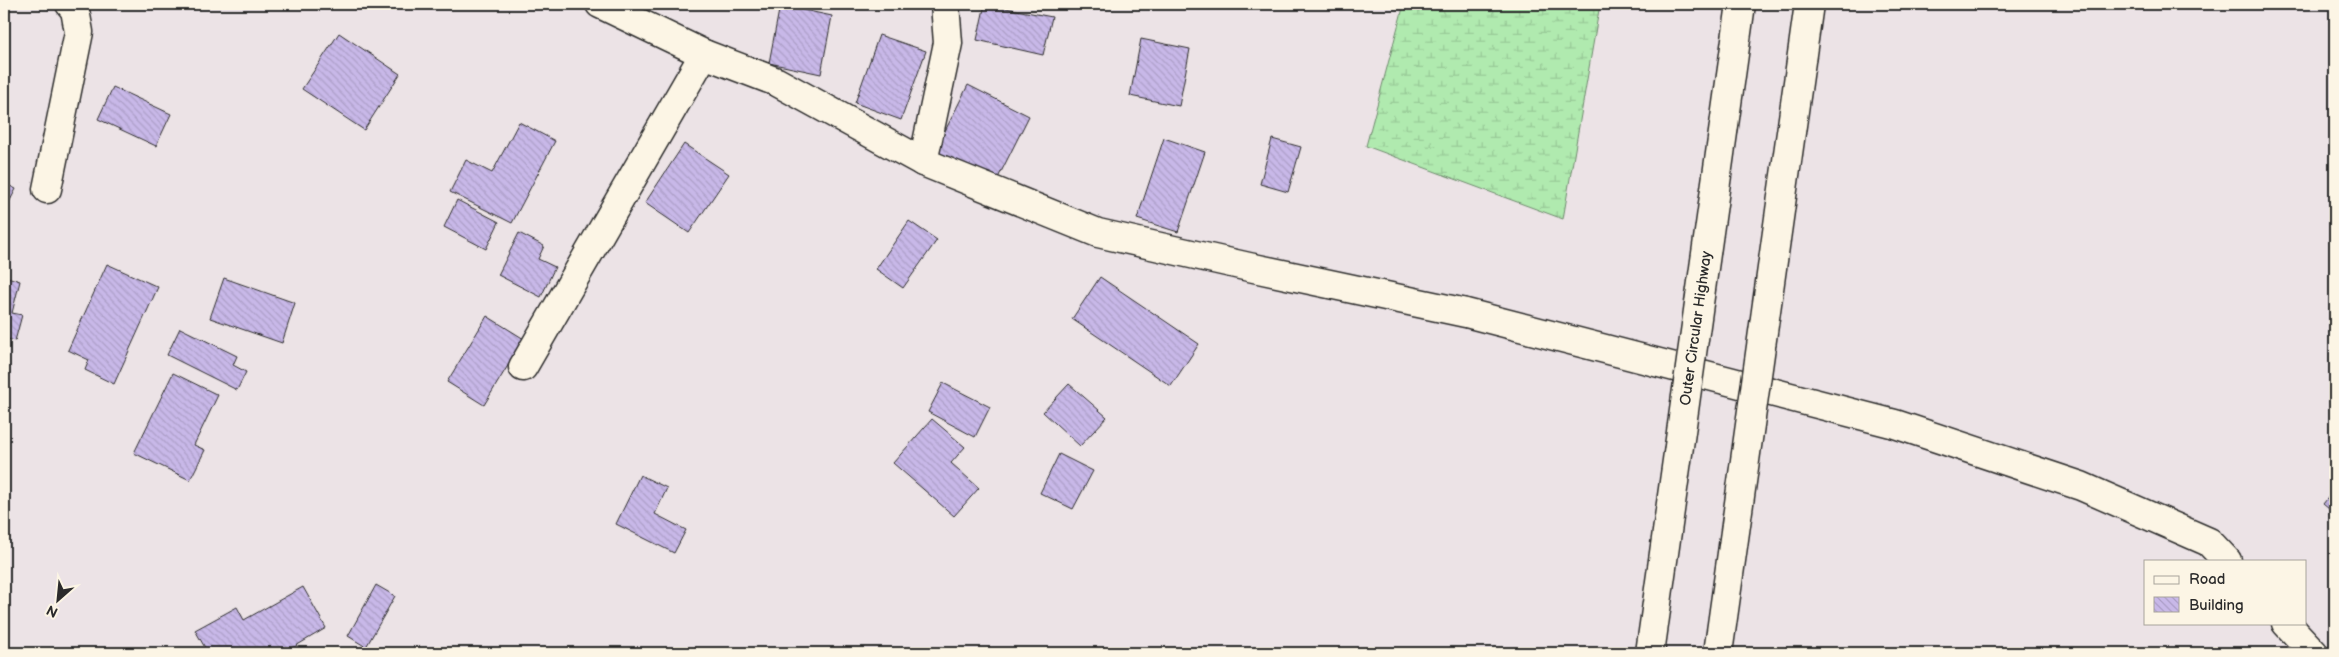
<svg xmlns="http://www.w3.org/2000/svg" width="2339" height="657" viewBox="0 0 2339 657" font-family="'Balsamiq Sans',sans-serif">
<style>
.wetland{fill:url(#wetland-marsh);stroke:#6e8a6d}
.building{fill:url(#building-back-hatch);stroke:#2b2b2b}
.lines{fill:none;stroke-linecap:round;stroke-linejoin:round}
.minor-casing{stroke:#2b2b2b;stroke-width:31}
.minor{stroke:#fcf5e5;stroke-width:28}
.motorway-bridge-casing{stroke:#2b2b2b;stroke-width:31;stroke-linecap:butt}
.motorway-bridge{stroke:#fcf5e5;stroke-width:28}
.labels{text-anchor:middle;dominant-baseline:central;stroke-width:4;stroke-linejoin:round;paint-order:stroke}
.street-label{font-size:15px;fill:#2b2b2b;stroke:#fcf5e5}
</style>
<defs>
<pattern id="wetland-marsh" width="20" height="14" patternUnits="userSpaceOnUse" patternTransform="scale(1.25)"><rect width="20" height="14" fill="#b0eaaf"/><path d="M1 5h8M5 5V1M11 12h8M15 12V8" fill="none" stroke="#98c997"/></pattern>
<pattern id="building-back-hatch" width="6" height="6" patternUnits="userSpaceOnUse" patternTransform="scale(1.25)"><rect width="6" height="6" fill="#c8b8e8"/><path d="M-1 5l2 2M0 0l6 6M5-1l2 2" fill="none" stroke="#ac9ec7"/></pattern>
</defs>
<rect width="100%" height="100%" fill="#ece3e6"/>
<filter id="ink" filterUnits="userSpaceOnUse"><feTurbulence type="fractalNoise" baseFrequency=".02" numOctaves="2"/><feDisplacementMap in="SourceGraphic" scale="10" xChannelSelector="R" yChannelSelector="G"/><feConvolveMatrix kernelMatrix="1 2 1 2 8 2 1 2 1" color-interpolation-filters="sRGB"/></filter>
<g filter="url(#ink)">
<path class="wetland" d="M1404 4H1600L1563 219 1366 146Z"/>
<g class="building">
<path d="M985 4 1052 17 1043 55 977 40Z"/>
<path d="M780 5 832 16 821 74 769 63Z"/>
<path d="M339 33 400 74 364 130 302 89Z"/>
<path d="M879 35 926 51 901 120 855 103Z"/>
<path d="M1141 39 1190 49 1179 106 1130 96Z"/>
<path d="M968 85 1029 116 996 182 935 151Z"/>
<path d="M113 87 171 114 156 146 98 119Z"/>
<path d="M519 122 555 141 512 223 450 192 466 160 492 173Z"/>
<path d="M1164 138 1205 152 1178 232 1137 219Z"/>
<path d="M1272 139 1301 147 1288 192 1260 184Z"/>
<path d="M684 144 729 174 689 233 645 203Z"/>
<path d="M4 183 16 189 4 212Z"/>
<path d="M457 200 499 222 486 249 444 227Z"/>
<path d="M909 221 937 240 903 288 876 269Z"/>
<path d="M519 233 544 246 538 259 555 267 541 297 498 275Z"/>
<path d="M107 264 158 287 114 384 85 370 89 360 68 350Z"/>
<path d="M4 276 20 281 12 313 22 315 15 341 4 338Z"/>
<path d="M1100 277 1199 344 1171 386 1072 319Z"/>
<path d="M224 278 295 303 282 343 210 318Z"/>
<path d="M487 316 524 339 484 405 447 382Z"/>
<path d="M180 328 237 356 233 365 246 372 237 390 167 355Z"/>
<path d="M173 373 218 395 194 445 205 450 190 480 134 453Z"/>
<path d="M943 383 990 407 975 437 928 412Z"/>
<path d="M1069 384 1107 417 1080 446 1043 412Z"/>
<path d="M932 419 965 447 951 463 979 488 954 516 893 463Z"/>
<path d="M1059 454 1093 471 1073 509 1040 493Z"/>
<path d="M640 475 667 488 655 514 686 530 674 553 616 524Z"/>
<path d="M2335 489V514L2323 504Z"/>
<path d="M376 585 395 596 366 647 348 636Z"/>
<path d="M303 587 326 628 284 653H208L195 630 237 607 244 620Z"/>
</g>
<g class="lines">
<g class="minor-casing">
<g id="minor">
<path d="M600 4 704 54 777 82 923 162 1098 233 1249 267 1466 313 1895 424 2081 486 2209 542 2227 561"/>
<path d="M923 162 948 43 945 4"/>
<path d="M47 189 79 32 75 10 70 4"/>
<path d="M523 367 704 54"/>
<path d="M2286 623 2314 653"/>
</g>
</g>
<use href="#minor" class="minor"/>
<g class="motorway-bridge-casing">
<g id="motorway-bridge">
<path id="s1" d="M1650 653 1741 4"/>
<path d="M1718 653 1809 4"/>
</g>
</g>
<use href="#motorway-bridge" class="motorway-bridge"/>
</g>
</g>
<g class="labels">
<g class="street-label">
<text stroke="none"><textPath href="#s1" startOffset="328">Outer Circular Highway</textPath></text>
</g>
</g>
<rect width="2339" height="657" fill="none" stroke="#fcf5e5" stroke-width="20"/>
<rect x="10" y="10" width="2319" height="637" fill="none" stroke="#2b2b2b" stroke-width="2" filter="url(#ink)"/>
<rect x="2144" y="560" width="162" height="65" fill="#fcf5e5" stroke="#a8a49b"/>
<rect x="2154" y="576" width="25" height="8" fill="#fcf5e5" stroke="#a8a49b"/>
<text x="2189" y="584" font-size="15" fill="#2b2b2b">Road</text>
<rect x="2154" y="597" width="25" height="15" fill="url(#building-back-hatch)" stroke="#a8a49b"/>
<text x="2189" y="610" font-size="15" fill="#2b2b2b">Building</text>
<g transform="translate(58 600) rotate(207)" stroke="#fcf5e5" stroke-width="4" paint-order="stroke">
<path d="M0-4L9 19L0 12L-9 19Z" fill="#2b2b2b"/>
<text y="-8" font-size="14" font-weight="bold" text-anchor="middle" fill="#2b2b2b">N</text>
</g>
</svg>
